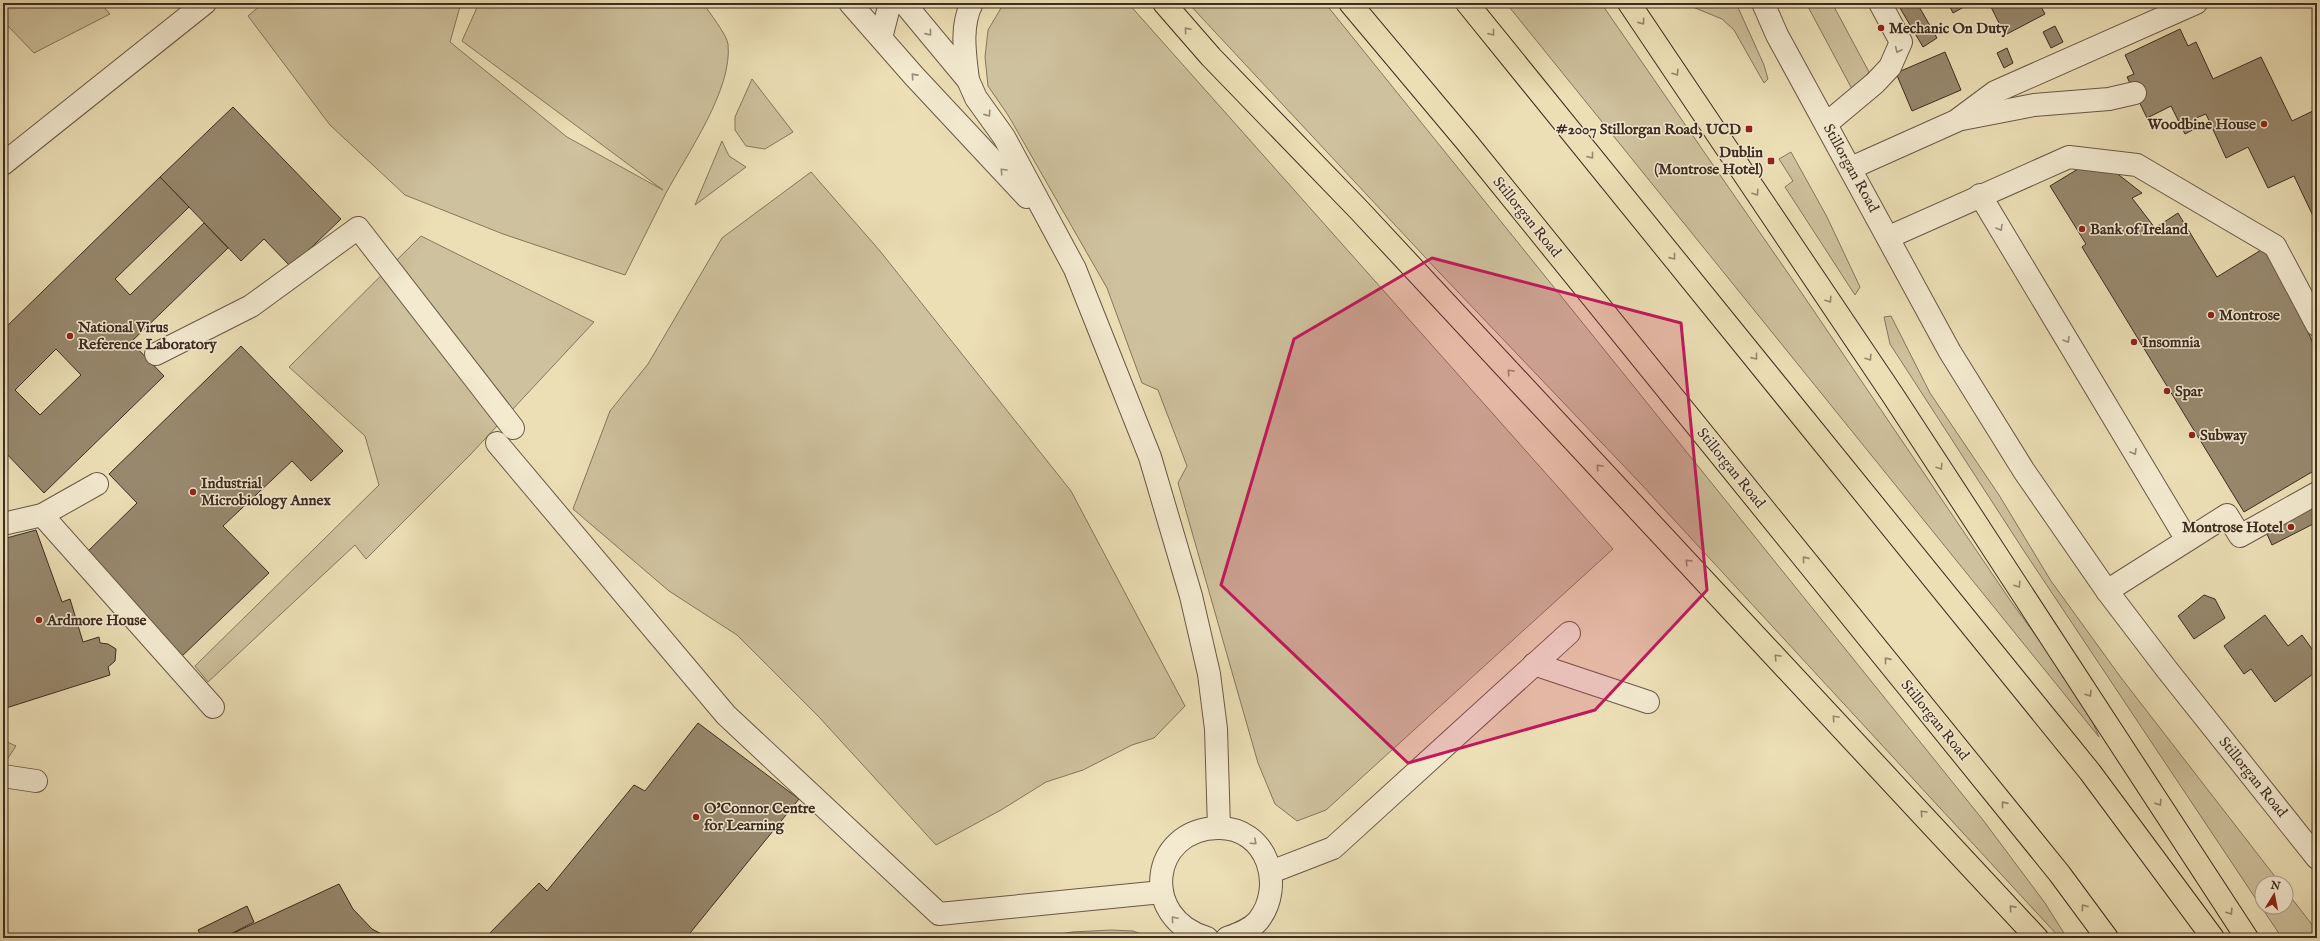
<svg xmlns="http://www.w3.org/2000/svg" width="2320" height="941" viewBox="0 0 2320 941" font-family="'IM FELL English',serif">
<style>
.green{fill:#cec19d;stroke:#86765f}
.building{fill:#98896e;stroke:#3e2c21;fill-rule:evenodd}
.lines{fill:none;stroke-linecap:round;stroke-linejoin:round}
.minor-casing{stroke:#6a5946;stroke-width:24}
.major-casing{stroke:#3e2c21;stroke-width:24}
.minor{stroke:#f3ead0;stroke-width:22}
.major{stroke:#ecdfb6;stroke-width:22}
.oneway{stroke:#95866c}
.oneway2{stroke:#988b78}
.marked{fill:#c2185b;fill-opacity:0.2;stroke:#c2185b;stroke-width:3;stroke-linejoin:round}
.poi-dot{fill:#8f2418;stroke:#f3ead0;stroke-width:1.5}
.labels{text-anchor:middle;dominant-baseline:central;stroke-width:3;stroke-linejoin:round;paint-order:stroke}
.poi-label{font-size:15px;font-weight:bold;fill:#3e2c21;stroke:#f3ead0;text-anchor:start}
.street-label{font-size:15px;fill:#3e2c21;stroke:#f3ead0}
</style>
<rect width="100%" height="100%" fill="#ecdfb6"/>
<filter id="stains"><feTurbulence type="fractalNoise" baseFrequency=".005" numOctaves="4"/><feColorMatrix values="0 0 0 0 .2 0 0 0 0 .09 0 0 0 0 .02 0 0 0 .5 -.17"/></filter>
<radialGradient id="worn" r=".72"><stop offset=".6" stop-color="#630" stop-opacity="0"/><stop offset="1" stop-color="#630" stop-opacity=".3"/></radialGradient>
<g class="green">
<path d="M3 3H100L110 14 34 53 7 25 3 29Z"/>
<path d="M263 3H461L450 42 567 137 663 190 462 41 479 3H703C709 12 727 35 728 44 733 89 687 154 666 193 652 220 639 248 625 275L503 234 405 195 330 125 248 16Z"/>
<path d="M1004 3H1128L1613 549 1326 810 1297 821 1275 804 1258 763 1178 483 1187 466 1158 390 1142 383 1107 288 1008 115 988 86 985 57 988 30Z"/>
<path d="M1188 3H1325L1983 820 2045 903 2067 938H2060L1641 484 1437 270Z"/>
<path d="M1506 3H1601L1801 292 2010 600 2057 665 2090 716 2099 737Z"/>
<path d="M1683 3H1736L1764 65 1768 79 1764 83 1734 30 1722 19Z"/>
<path d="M1806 3H1832L1869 72 1860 85 1852 89Z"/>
<path d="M752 79 793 132 765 149 746 146 735 130V117Z"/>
<path d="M722 141 729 156 746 167 695 205Z"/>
<path d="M1791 152 1827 217 1860 287 1855 295 1785 187 1793 181 1779 159Z"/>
<path d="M811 172 880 251 1071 491 1185 706 1154 738 1132 745 1083 770 1046 782 1001 810 936 845 819 717 737 635 669 591 573 509 610 411 648 364 722 238Z"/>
<path d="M421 236 594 322 470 455 366 559 355 545 208 682 195 666 379 485 365 436 289 367Z"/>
<path d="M1891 316 1930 393 1999 495 2051 581 2122 679 2280 883H2262V907H2286V891L2317 931V938H2282L2024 551 1890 344 1884 317Z"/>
<path d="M3 740 16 746 6 761 3 760Z"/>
<path d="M1111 930 1133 931 1152 938H1035L1072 932Z"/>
</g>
<g class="building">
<path d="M1897 3H1917L1937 38 1923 47Z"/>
<path d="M1948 3H1971L1953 13Z"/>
<path d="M1989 3H2039L2045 14 2005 35Z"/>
<path d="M2055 26 2063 42 2051 48 2043 32Z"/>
<path d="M2180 29 2188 46 2196 42 2213 79 2261 57 2292 121 2317 109V217L2314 218 2294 176 2268 188 2248 147 2226 158 2206 114 2196 118 2200 126 2185 134 2171 106 2147 118 2127 77 2134 74 2125 55Z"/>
<path d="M2007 48 2013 63 2004 68 1997 53Z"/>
<path d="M1945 52 1961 90 1912 111 1896 73Z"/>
<path d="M233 107 341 219 291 267 264 239 241 261 160 177Z"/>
<path d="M2095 166 2110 168 2142 193 2132 198 2155 228 2178 213 2217 277 2271 244 2317 353V469L2244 512 2082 247 2086 244 2050 186 2078 169Z"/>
<path d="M160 177 189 207 115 279 130 295 204 223 228 248 131 342 164 376 44 493 3 450V330ZM56 349 81 375 40 415 15 390Z"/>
<path d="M241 346 343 451 311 481 292 461 223 526 269 573 180 658 82 557 137 503 109 474Z"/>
<path d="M2314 507 2317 512V522L2272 545 2266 532Z"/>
<path d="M36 530 62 602 70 599 83 642 99 637 100 643 108 644 116 649 115 661 108 667 110 675 3 709V539Z"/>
<path d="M2204 595 2215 599 2225 618 2194 639 2178 616Z"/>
<path d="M2265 615 2288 646 2302 635 2317 656V671L2275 702 2251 669 2244 674 2224 646Z"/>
<path d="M698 723 799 799 686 938H485L539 883 547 891 634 785 645 791Z"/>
<path d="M339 884 353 909 372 929 389 938H223Z"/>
<path d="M247 906 254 922 223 938H202L198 930Z"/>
</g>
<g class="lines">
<g class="minor-casing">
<g id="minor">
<path d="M850 3 914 76 1027 197"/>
<path d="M904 3 968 80 976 98 1004 137 1075 269 1150 457 1191 596 1209 674 1216 729 1219 828"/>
<path d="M1763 3 1777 35 1950 352 2024 471 2107 591 2168 671 2317 858"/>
<path d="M881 38 890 3"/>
<path d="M968 80C965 55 960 26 972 3"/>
<path d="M1962 119 2034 105 2109 99 2135 93"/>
<path d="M1826 124 1875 83 1890 67 1901 42 1880 3"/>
<path d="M3 164 205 3"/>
<path d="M1851 168 1956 121 1995 92 2196 3"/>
<path d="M1980 195 2187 540"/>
<path d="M1889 237 2069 157 2137 165 2275 246 2317 325"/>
<path d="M156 354 251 306 358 228 513 428"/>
<path d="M497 443 726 715 939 914 1162 892"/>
<path d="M42 515 213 707"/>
<path d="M3 524 42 515 97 484"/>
<path d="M2107 591 2227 515 2240 536 2317 493"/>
<path d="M1534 664 1648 702"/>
<path d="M3 776 36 781"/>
<path d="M1271 872 1333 848 1569 633"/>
<path d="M1207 938C1139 918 1150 829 1218 828 1267 827 1286 886 1258 921 1250 930 1238 934 1227 938"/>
</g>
</g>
<g class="major-casing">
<g id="major">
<path d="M1164 3 1211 57 1359 210 2037 938"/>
<path d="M1350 3 1465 140 2059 873 2107 938"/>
<path d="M1467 3 2090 772 2213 938"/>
<path d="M1629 3 1892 394 2247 938"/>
</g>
</g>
<use href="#minor" class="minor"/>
<use href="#major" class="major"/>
</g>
<defs><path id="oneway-chevron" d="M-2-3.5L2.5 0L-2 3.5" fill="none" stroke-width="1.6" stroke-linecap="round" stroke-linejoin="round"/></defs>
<g class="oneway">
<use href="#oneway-chevron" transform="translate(1642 22) rotate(55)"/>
<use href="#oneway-chevron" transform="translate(1187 30) rotate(-131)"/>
<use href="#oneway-chevron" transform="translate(1492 33) rotate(51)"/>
<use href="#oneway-chevron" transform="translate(1676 73) rotate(57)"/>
<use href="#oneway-chevron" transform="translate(1591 156) rotate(51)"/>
<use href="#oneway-chevron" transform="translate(1756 193) rotate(56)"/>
<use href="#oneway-chevron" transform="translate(1673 257) rotate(51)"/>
<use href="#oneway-chevron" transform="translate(1829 300) rotate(56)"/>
<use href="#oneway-chevron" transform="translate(1755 357) rotate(51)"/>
<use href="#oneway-chevron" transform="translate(1869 358) rotate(56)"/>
<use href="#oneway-chevron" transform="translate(1510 372) rotate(-133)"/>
<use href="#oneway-chevron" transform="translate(1599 467) rotate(-133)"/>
<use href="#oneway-chevron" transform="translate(1940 467) rotate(57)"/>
<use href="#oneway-chevron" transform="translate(1805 559) rotate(-129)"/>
<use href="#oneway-chevron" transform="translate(1688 562) rotate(-133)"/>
<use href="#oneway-chevron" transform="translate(2018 585) rotate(57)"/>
<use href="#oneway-chevron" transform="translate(1777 657) rotate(-133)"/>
<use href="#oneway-chevron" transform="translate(1887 660) rotate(-129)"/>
<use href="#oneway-chevron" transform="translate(2089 694) rotate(57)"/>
<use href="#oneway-chevron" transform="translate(1835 718) rotate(-133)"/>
<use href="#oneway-chevron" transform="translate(2159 803) rotate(57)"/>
<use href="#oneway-chevron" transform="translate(2004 804) rotate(-129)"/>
<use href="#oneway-chevron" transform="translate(1923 813) rotate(-133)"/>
<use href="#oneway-chevron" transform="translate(2084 907) rotate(-126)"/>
<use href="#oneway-chevron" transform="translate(2012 908) rotate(-132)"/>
<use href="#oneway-chevron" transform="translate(2230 912) rotate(57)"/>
</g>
<g class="oneway2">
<use href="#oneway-chevron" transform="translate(929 33) rotate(51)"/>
<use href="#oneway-chevron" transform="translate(1898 50) rotate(115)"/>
<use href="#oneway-chevron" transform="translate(914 76) rotate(-132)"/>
<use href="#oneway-chevron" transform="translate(988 114) rotate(55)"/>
<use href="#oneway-chevron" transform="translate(1003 171) rotate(-133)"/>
<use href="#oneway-chevron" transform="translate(2000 228) rotate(59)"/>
<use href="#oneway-chevron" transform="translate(2067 340) rotate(59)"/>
<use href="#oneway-chevron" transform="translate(2134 452) rotate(59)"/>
<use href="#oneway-chevron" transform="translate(1254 842) rotate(42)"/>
<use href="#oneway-chevron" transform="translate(1174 919) rotate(-130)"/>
</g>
<path class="marked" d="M1432 258 1681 323 1707 590 1595 710 1408 763 1221 585 1294 339Z"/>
<g class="poi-dot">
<circle cx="1881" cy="28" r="4"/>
<circle cx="2264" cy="124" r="4"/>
<rect x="1745" y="125" width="8" height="8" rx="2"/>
<rect x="1767" y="157" width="8" height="8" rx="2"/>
<circle cx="2082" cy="229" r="4"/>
<circle cx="2211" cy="315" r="4"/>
<circle cx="70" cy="336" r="4"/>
<circle cx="2134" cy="342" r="4"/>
<circle cx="2167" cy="391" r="4"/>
<circle cx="2192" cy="435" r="4"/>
<circle cx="193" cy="492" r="4"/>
<circle cx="2291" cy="527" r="4"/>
<circle cx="39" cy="620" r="4"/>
<circle cx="696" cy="817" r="4"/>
</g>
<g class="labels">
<g class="poi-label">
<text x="1889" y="28">Mechanic On Duty</text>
<text x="2256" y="124" text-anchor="end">Woodbine House</text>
<text x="1741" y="129" text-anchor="end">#2007 Stillorgan Road, UCD</text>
<text x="1763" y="152" text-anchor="end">Dublin<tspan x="1763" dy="17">(Montrose Hotel)</tspan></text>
<text x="2090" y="229">Bank of Ireland</text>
<text x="2219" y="315">Montrose</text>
<text x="78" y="327">National Virus<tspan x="78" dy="17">Reference Laboratory</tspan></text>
<text x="2142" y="342">Insomnia</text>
<text x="2175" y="391">Spar</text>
<text x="2200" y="435">Subway</text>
<text x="201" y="483">Industrial<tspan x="201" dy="17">Microbiology Annex</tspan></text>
<text x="2283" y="527" text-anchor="end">Montrose Hotel</text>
<text x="47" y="620">Ardmore House</text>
<text x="704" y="808">O'Connor Centre<tspan x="704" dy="17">for Learning</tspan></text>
</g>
<g class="street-label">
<text transform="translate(1851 168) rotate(61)">Stillorgan Road</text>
<text transform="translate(1527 217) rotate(51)">Stillorgan Road</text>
<text transform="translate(1731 468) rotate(51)">Stillorgan Road</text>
<text transform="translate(1935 720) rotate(51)">Stillorgan Road</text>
<text transform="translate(2253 777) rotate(51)">Stillorgan Road</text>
</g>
</g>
<rect width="2320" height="941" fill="none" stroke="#ecdfb6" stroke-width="16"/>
<rect x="4" y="4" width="2312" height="933" fill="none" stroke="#3e2c21" stroke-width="2"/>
<rect x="8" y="8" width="2304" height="925" fill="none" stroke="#3e2c21"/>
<g transform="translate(2274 895) rotate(10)"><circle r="19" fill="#f3ead0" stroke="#ab9e8a"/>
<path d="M0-3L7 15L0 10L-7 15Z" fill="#8f2418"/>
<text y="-6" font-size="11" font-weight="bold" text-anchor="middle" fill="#3e2c21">N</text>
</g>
<rect width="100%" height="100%" filter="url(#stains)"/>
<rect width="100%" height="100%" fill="url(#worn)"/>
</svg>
